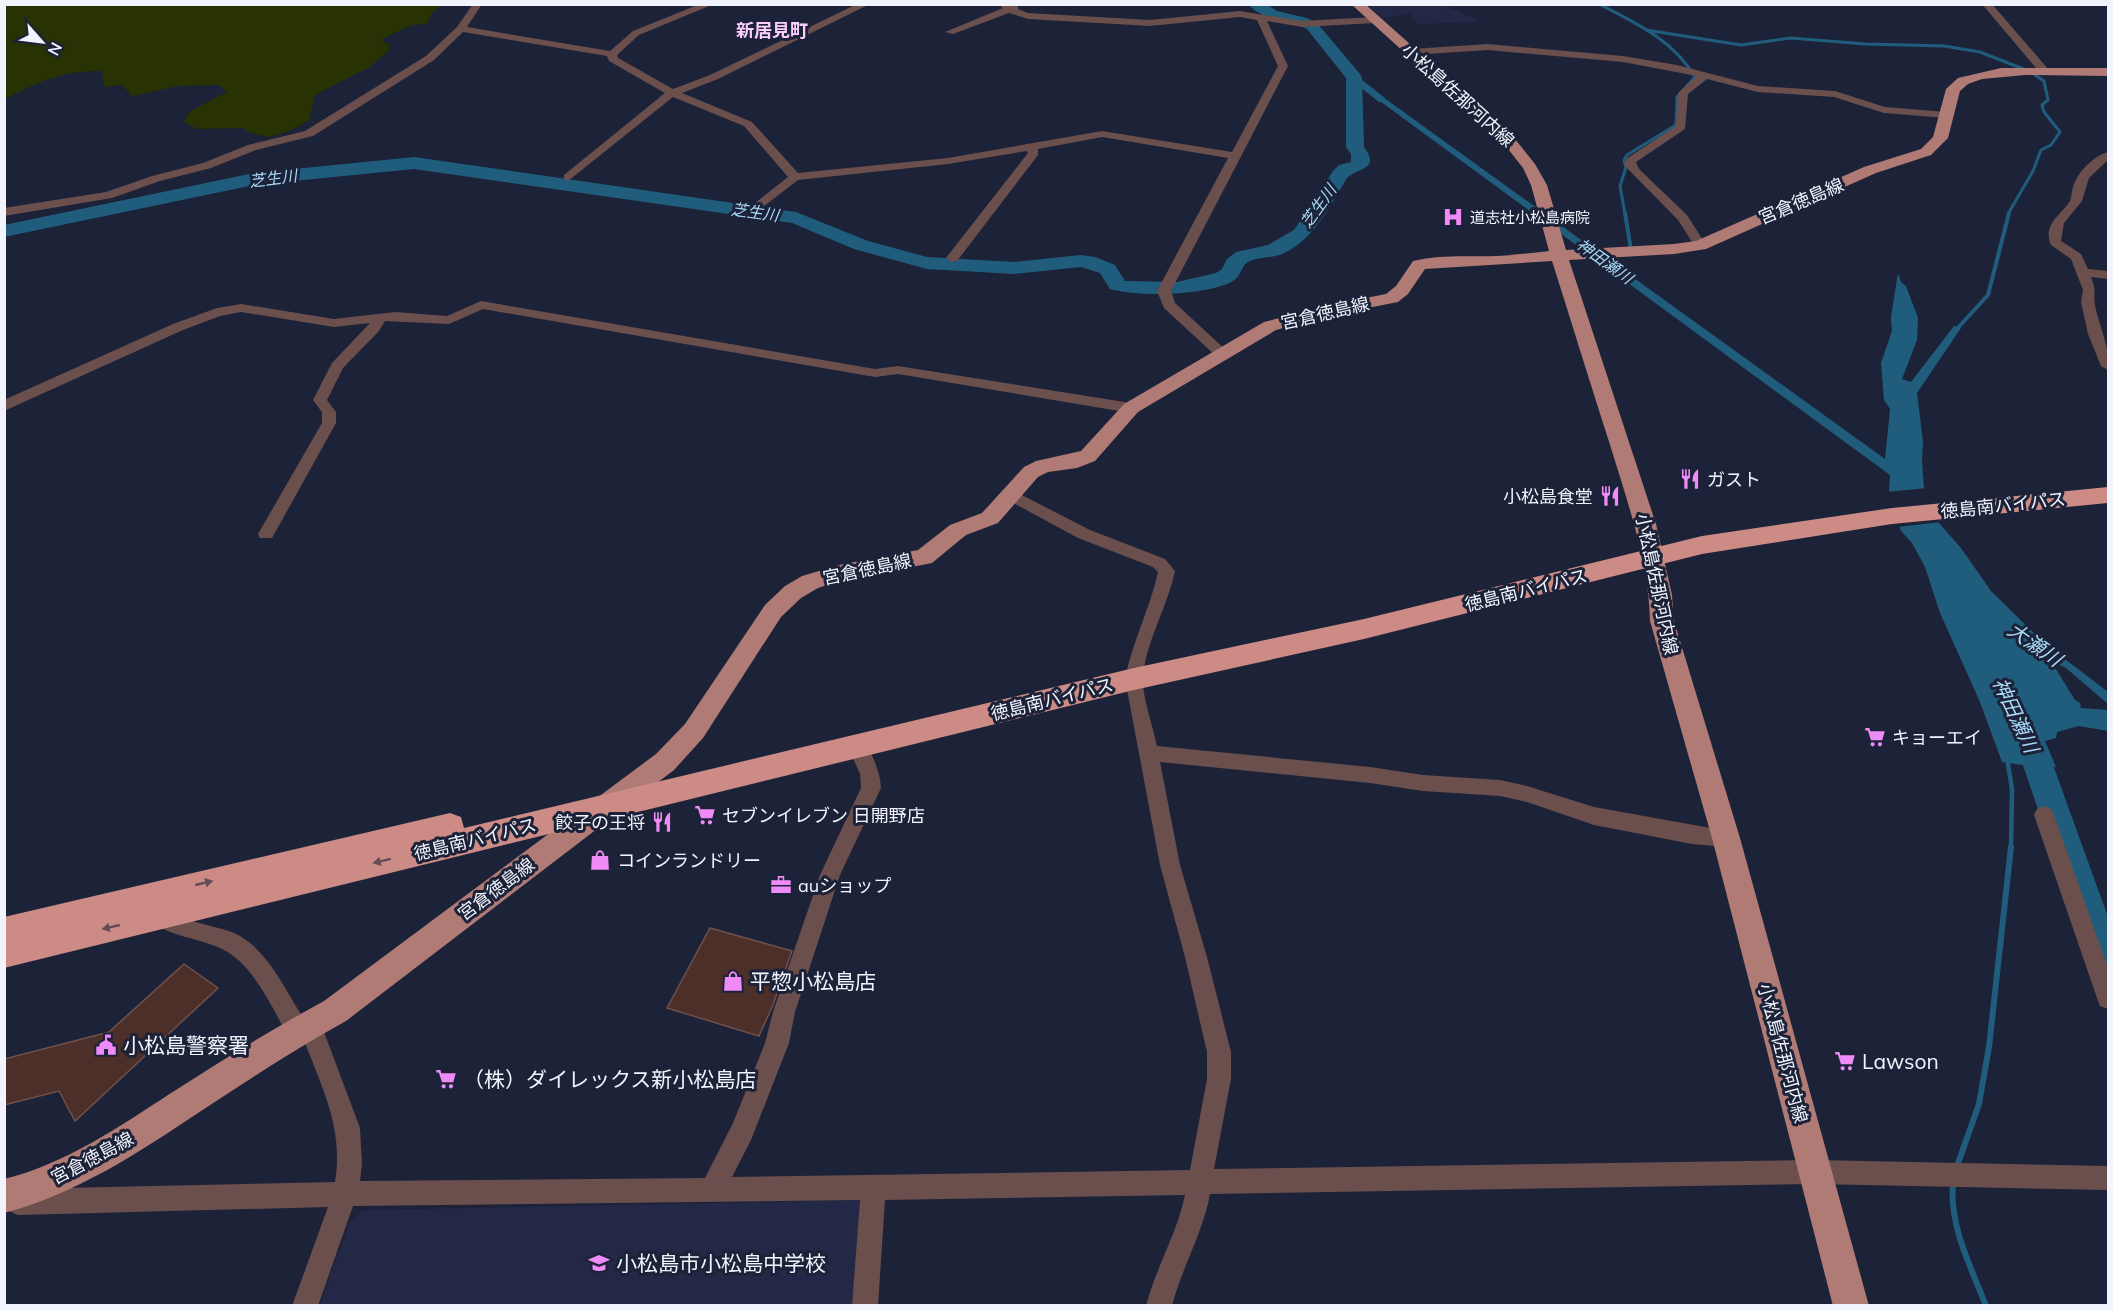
<svg xmlns="http://www.w3.org/2000/svg" width="2113" height="1310" viewBox="0 0 2113 1310" font-family="Mulish,'Noto Sans JP',sans-serif">
<style>
.built{fill:#222845}
.green{fill:#283203}
.water{fill:#205d7d}
.pier{fill:#1c2238}
.lines{fill:none;stroke-linecap:round;stroke-linejoin:round}
.stream-far3{stroke:#205d7d;stroke-width:3}
.stream-far2{stroke:#205d7d;stroke-width:4}
.stream-far1{stroke:#205d7d;stroke-width:4.5}
.stream{stroke:#205d7d;stroke-width:6}
.canal{fill:#205d7d;fill-rule:evenodd}
.river{fill:#205d7d;fill-rule:evenodd}
.building{fill:#4b2f28;stroke:#70514a;stroke-width:1.5}
.minor{fill:#6a4f4d;fill-rule:evenodd}
.major{fill:#b07a75;fill-rule:evenodd}
.highway{fill:#cc8b85;fill-rule:evenodd}
.oneway{fill:#624c57}
.labels{text-anchor:middle;dominant-baseline:central;stroke-width:6;stroke-linejoin:round;paint-order:stroke}
.far-poi-label{font-size:15px;fill:#f1f4fd;stroke:#1c2238;text-anchor:start}
.far-water-label{font-size:16px;font-style:italic;fill:#a9dbf9;stroke:#1c2238}
.far-quarter-label{font-size:18px;font-weight:bold;fill:#fbcefe;stroke:#1c2238}
.street-label{font-size:18px;fill:#f1f4fd;stroke:#1c2238}
.poi-label{font-size:18px;fill:#f1f4fd;stroke:#1c2238;text-anchor:start}
.water-label{font-size:20px;font-style:italic;fill:#a9dbf9;stroke:#1c2238}
.near-poi-label{font-size:21px;fill:#f1f4fd;stroke:#1c2238;text-anchor:start}
</style>
<rect width="100%" height="100%" fill="#1c2238"/>
<g class="built">
<path d="M1367 5H1465L1440 9 1450 8 1479 20 1478 22 1418 24 1411 14 1383 18Z"/>
<path d="M858 1200 868 1207 859 1305 319 1306 350 1221 363 1210Z"/>
</g>
<path class="green" d="M5 4H442V5L432 13 427 24 412 25 380 40 389 44V51L368 68 315 95 309 120 292 130 269 137 251 133 243 128 197 129 184 122 190 111 227 92 219 85 178 86 132 96 122 85 104 87 102 71C64 70 38 82 5 99Z"/>
<path class="water" d="M1369 87 1885 459 1890 409 1884 400 1881 363 1892 331 1891 317 1898 273 1901 282 1906 286 1918 318 1917 340 1902 379 1911 382 1954 326 1961 328 1917 393 1923 442 1922 461 1924 488 1939 523 1961 548 1991 591 2044 643 2108 692V704L2066 668 2051 661 2075 700 2080 703 2081 708 2108 710V731L2079 726 2057 732 2056 738 2045 741 2056 767 2028 761 2022 765 2002 762 1980 702 1940 613 1925 567 1912 543 1901 531 1889 492 1890 475 1362 88Z"/>
<path class="pier" d="M1927 488 1942 522 1897 527 1886 492Z"/>
<g class="lines">
<g class="stream-far3">
<path d="M1599 4C1637 24 1672 39 1695 77L1677 97 1676 125 1627 155 1624 160 1626 167 1620 186 1625 214"/>
<path d="M1646 30 1741 45 1790 38 1866 44 1944 46 1980 52 2026 70"/>
<path d="M2008 214 2033 171 2041 150 2051 145 2060 132 2044 112 2042 105 2048 100 2044 81 2035 75"/>
</g>
<g class="stream-far2">
<path d="M1625 213 1631 250"/>
<path d="M1955 331 1988 295 2009 213"/>
</g>
<path class="stream-far1" d="M2007 758 2012 789 2011 848"/>
<g class="stream">
<path d="M1956 1169 1979 1104 1989 1047 2011 847"/>
<path d="M1953 1183C1949 1226 1971 1267 1986 1306"/>
</g>
<path class="canal" d="M1351 76H1357L1385 98V102H1379L1351 80Z"/>
<g class="river">
<path d="M1248 4H1266L1277 11 1307 18 1317 23 1360 74 1362 78 1364 147C1381 170 1358 167 1347 178 1329 207 1314 240 1282 254 1272 258 1260 257 1250 261 1241 264 1242 276 1233 281 1206 296 1139 297 1110 289L1100 273 1081 267 1014 274 927 269 854 249 792 223 414 169 254 185 4 237V225L254 173 414 157 796 212 868 241 927 257 1014 262 1081 255 1095 257 1115 265 1125 281 1177 282 1216 273 1222 269 1227 259 1236 252 1268 245 1294 230 1333 171 1339 165 1351 162V154L1346 147V78L1307 29C1287 19 1264 22 1248 4Z"/>
<path d="M2022 717 2033 720 2048 751 2108 917V979L2096 975 2091 963 2018 751 2007 729 2011 720Z"/>
</g>
</g>
<g class="building">
<path d="M710 928 792 951 773 1005 759 1036 667 1008Z"/>
<path d="M184 964 218 988 75 1121 59 1091 4 1105V1059L109 1032Z"/>
</g>
<g class="lines">
<g class="minor">
<path d="M473 4H482L467 27 610 51 633 31 700 4H714L639 35 617 55 618 58 673 89 710 75 857 4H870L718 79 682 93 752 122 798 173 948 158 1102 131 1232 152 1278 66 1257 20 1240 17 1150 26 1028 19 1009 13 953 34 945 32 1003 8 998 4 1018 5V9L1028 13 1150 20 1240 11 1302 21 1375 17 1380 20 1375 23 1302 27 1267 21 1288 66 1171 291 1175 303 1228 352 1230 355 1223 359 1218 358 1164 308 1157 291 1228 158 1102 137 1038 149V155L957 261 952 262 946 258 1028 153 1027 151 948 164 798 180 759 210 755 209V203L788 177 744 126 673 97 568 181 564 179V175L665 93 609 61 607 56 463 32 434 60 313 136 256 150 211 168 160 181 112 198 4 216V208L106 192 152 176 203 163 248 145 305 131 426 56 457 27Z"/>
<path d="M1982 4H1992L2049 70V74H2041Z"/>
<path d="M1488 44 1623 56 1677 65 1758 86 1835 91 1885 107 1946 112 1951 115 1946 118 1884 113 1834 97 1758 92 1707 79 1688 94 1685 129 1636 162 1639 169 1687 215 1706 245 1700 249 1696 248 1678 220 1624 165 1626 159 1676 126 1678 93 1697 76 1623 62 1488 50 1411 55 1406 52 1411 49Z"/>
<path d="M2108 152V160L2089 178 2082 201 2064 223 2061 241 2081 254 2088 269 2108 271V279L2091 277C2097 292 2093 292 2095 305 2099 327 2111 348 2108 370L2101 366 2088 334 2081 302 2083 290 2076 272 2071 259 2051 245C2042 225 2061 215 2070 201 2072 197 2071 192 2073 187 2077 173 2093 156 2108 152Z"/>
<path d="M481 301 875 369 898 366 1131 403 1138 408 1131 413 898 374 875 377 483 309 449 324 385 321 379 331 343 368 327 400 336 412V423L272 538H260L258 534 322 423V412L313 400 332 363 370 323 334 327 241 312 220 316 183 330 4 411V400L173 324 217 308 241 304 334 319 395 312 447 316Z"/>
<path d="M1012 490 1090 530 1165 559 1175 571C1168 606 1145 643 1143 678 1142 697 1153 726 1157 746L1370 767 1423 775 1500 780 1527 786 1594 807 1733 832 1736 838 1733 844 1726 847 1692 844 1594 825 1527 802 1500 796 1423 791 1370 783 1160 762 1180 865 1207 957 1231 1052V1079L1214 1169 1815 1160 2108 1166V1190L1815 1184 1210 1194C1203 1233 1182 1267 1172 1306H1146C1156 1267 1177 1234 1185 1195L885 1200 878 1306H852L860 1200 353 1206 318 1306H292L328 1207 18 1215 9 1211 5 1202 9 1193 18 1189 335 1182C344 1129 322 1088 304 1040L298 1042 290 1039C272 1009 254 963 220 948 197 938 173 937 151 922L147 911 150 904 158 901 166 904C174 923 222 925 240 936 269 953 285 989 302 1016L310 1013 318 1016 360 1128 362 1164 360 1181 705 1178 733 1123 765 1043 773 1012 820 875 861 788 860 774 848 747 851 741 858 739 865 741C873 757 880 771 881 788L840 875 795 1012 789 1043 751 1140 732 1177 1190 1170 1207 1079V1052L1185 957 1160 865 1125 679C1132 642 1150 609 1158 572L1153 567 1078 538 1006 499 1004 495 1006 491Z"/>
<path d="M2044 806 2051 809 2054 815 2108 968V1009L2100 1006 2097 998 2034 815 2037 809Z"/>
</g>
<path class="major" d="M1351 4H1365L1511 134 1535 164 1547 185 1566 250 1674 244 1696 241 1864 167 1921 149 1933 137 1946 89 1958 78 2001 68H2108V76L2025 75 1982 79 1968 84 1960 91 1948 138 1931 155 1876 173 1706 249 1674 254 1569 260 1656 524 1672 595 1674 621 1740 838 1869 1306H1833L1712 838 1650 621C1649 564 1628 503 1611 448 1591 386 1572 324 1552 261L1425 269 1408 294 1398 302 1327 316 1276 330 1138 412 1095 461 1077 468 1048 472 1038 477 998 523 966 535 932 563 840 581 818 588 801 598 781 617 703 738 674 770 346 1021C295 1049 247 1081 198 1113 138 1153 76 1194 4 1213V1179C65 1164 119 1127 171 1093 221 1061 272 1029 324 1001L656 754 685 724 765 605 785 586 802 576 839 565 918 550 950 525 982 513 1024 467 1036 461 1081 451 1124 404 1264 322 1325 306 1386 294 1396 286 1413 261C1441 254 1469 257 1497 256 1515 255 1532 253 1549 251L1531 185 1523 168 1501 140Z"/>
<path class="highway" d="M2108 487V503L1892 524 1702 554 1364 639 1134 690 4 968V917L450 813 461 817 464 828 1134 668 1364 619 1702 536 1892 508Z"/>
</g>
<defs><path id="oneway-solid" d="M-6-.8H1V-3.2L6.5 0L1 3.2V.8H-6Z" transform="scale(1.5)"/></defs>
<g class="oneway">
<use href="#oneway-solid" transform="translate(382 861) rotate(166)"/>
<use href="#oneway-solid" transform="translate(204 883) rotate(-13)"/>
<use href="#oneway-solid" transform="translate(111 927) rotate(167)"/>
</g>
<defs>
<g id="hospital-bare" transform="scale(1.62)"><path d="M-5-5h3v3.5h4V-5h3V5h-3V1.5h-4V5h-3Z" fill="#ef8bf7" stroke="#1c2238" stroke-width="2.5" paint-order="stroke"/></g>
<g id="restaurant-bare" transform="scale(1.62)"><path d="M-5-6h1v4h1v-4h1v4h1v-4h1v5L-1.5 .5V6h-2V.5L-5-1ZM5-6V6H3V1.5H1.5Q1.5-4 5-6Z" fill="#ef8bf7" stroke="#1c2238" stroke-width="2.5" paint-order="stroke"/></g>
<g id="supermarket-bare" transform="scale(1.62)"><path d="M-6-5.5h2.5l.6 2H6L4.5 2H-2.5L-4.4-4H-6ZM-1.5 3.2a1.3 1.3 0 1 0 .1 0ZM3 3.2a1.3 1.3 0 1 0 .1 0Z" fill="#ef8bf7" stroke="#1c2238" stroke-width="2.5" paint-order="stroke"/></g>
<g id="shop-bare" transform="scale(1.62)"><path d="M-5-2.5h2.3a2.7 3.5 0 0 1 5.4 0H5L5.5 6h-11ZM-1.5-2.5h3a1.5 2.3 0 0 0-3 0Z" fill="#ef8bf7" stroke="#1c2238" stroke-width="2.5" paint-order="stroke"/></g>
<g id="office-bare" transform="scale(1.62)"><path d="M-6-3h4V-5.5h4V-3h4V5H-6ZM-1-4.5V-3h2v-1.5ZM-6 0V1H6V0Z" fill="#ef8bf7" stroke="#1c2238" stroke-width="2.5" paint-order="stroke"/></g>
<g id="civic-bare" transform="scale(1.62)"><path d="M-.6-6.5H3V-4.5H.6V-3L4-1V1h2V6H-6V1h2V-1L-.6-3ZM-1.2 2.5V6h2.4V2.5Z" fill="#ef8bf7" stroke="#1c2238" stroke-width="2.5" paint-order="stroke"/></g>
<g id="school-bare" transform="scale(1.62)"><path d="M0-5L7-2L0 1L-7-2ZM-4 1L0 2.5L4 1V4Q0 6-4 4Z" fill="#ef8bf7" stroke="#1c2238" stroke-width="2.5" paint-order="stroke"/></g>
</defs>
<g fill-rule="evenodd">
<use href="#hospital-bare" x="1453" y="217"/>
<use href="#restaurant-bare" x="1690" y="479"/>
<use href="#restaurant-bare" x="1610" y="496"/>
<use href="#supermarket-bare" x="1875" y="737"/>
<use href="#supermarket-bare" x="705" y="815"/>
<use href="#restaurant-bare" x="662" y="822"/>
<use href="#shop-bare" x="600" y="860"/>
<use href="#office-bare" x="781" y="885"/>
<use href="#shop-bare" x="733" y="981"/>
<use href="#civic-bare" x="106" y="1045"/>
<use href="#supermarket-bare" x="1845" y="1061"/>
<use href="#supermarket-bare" x="446" y="1079"/>
<use href="#school-bare" x="599" y="1263"/>
</g>
<g class="labels">
<g class="far-poi-label">
<text x="1470" y="217">道志社小松島病院</text>
</g>
<g class="far-water-label">
<text transform="translate(273 178) rotate(-7)">芝生川</text>
<text transform="translate(1318 206) rotate(-54)">芝生川</text>
<text transform="translate(755 212) rotate(8)">芝生川</text>
<text transform="translate(1605 261) rotate(36)">神田瀬川</text>
</g>
<g class="far-quarter-label">
<text x="772" y="30">新居見町</text>
</g>
<g class="street-label">
<text transform="translate(1458 95) rotate(42)">小松島佐那河内線</text>
<text transform="translate(1801 201) rotate(-23)">宮倉徳島線</text>
<text transform="translate(1325 313) rotate(-13)">宮倉徳島線</text>
<text transform="translate(2003 505) rotate(-6)">徳島南バイパス</text>
<text transform="translate(867 569) rotate(-12)">宮倉徳島線</text>
<text transform="translate(1657 584) rotate(78)">小松島佐那河内線</text>
<text transform="translate(1526 590) rotate(-14)">徳島南バイパス</text>
<text transform="translate(1052 699) rotate(-14)">徳島南バイパス</text>
<text transform="translate(475 839) rotate(-14)">徳島南バイパス</text>
<text transform="translate(496 889) rotate(-37)">宮倉徳島線</text>
<text transform="translate(1783 1053) rotate(75)">小松島佐那河内線</text>
<text transform="translate(92 1158) rotate(-28)">宮倉徳島線</text>
</g>
<g class="poi-label">
<text x="1707" y="479">ガスト</text>
<text x="1593" y="496" text-anchor="end">小松島食堂</text>
<text x="1892" y="737">キョーエイ</text>
<text x="722" y="815">セブンイレブン 日開野店</text>
<text x="645" y="822" text-anchor="end">餃子の王将</text>
<text x="617" y="860">コインランドリー</text>
<text x="798" y="885">auショップ</text>
</g>
<g class="water-label">
<text transform="translate(2035 644) rotate(35)">大瀬川</text>
<text transform="translate(2016 715) rotate(65)">神田瀬川</text>
</g>
<g class="near-poi-label">
<text x="750" y="981">平惣小松島店</text>
<text x="123" y="1045">小松島警察署</text>
<text x="1862" y="1061">Lawson</text>
<text x="463" y="1079">（株）ダイレックス新小松島店</text>
<text x="616" y="1263">小松島市小松島中学校</text>
</g>
</g>
<rect width="2113" height="1310" fill="none" stroke="#f1f4fd" stroke-width="12"/>
<g transform="translate(42 42) rotate(118)" stroke="#1c2238" stroke-width="4.5" paint-order="stroke">
<path d="M0-4.5L10 22L0 15L-10 22Z" fill="#f1f4fd"/>
<text y="-9" font-size="16" font-weight="bold" text-anchor="middle" fill="#f1f4fd">N</text>
</g>
</svg>
